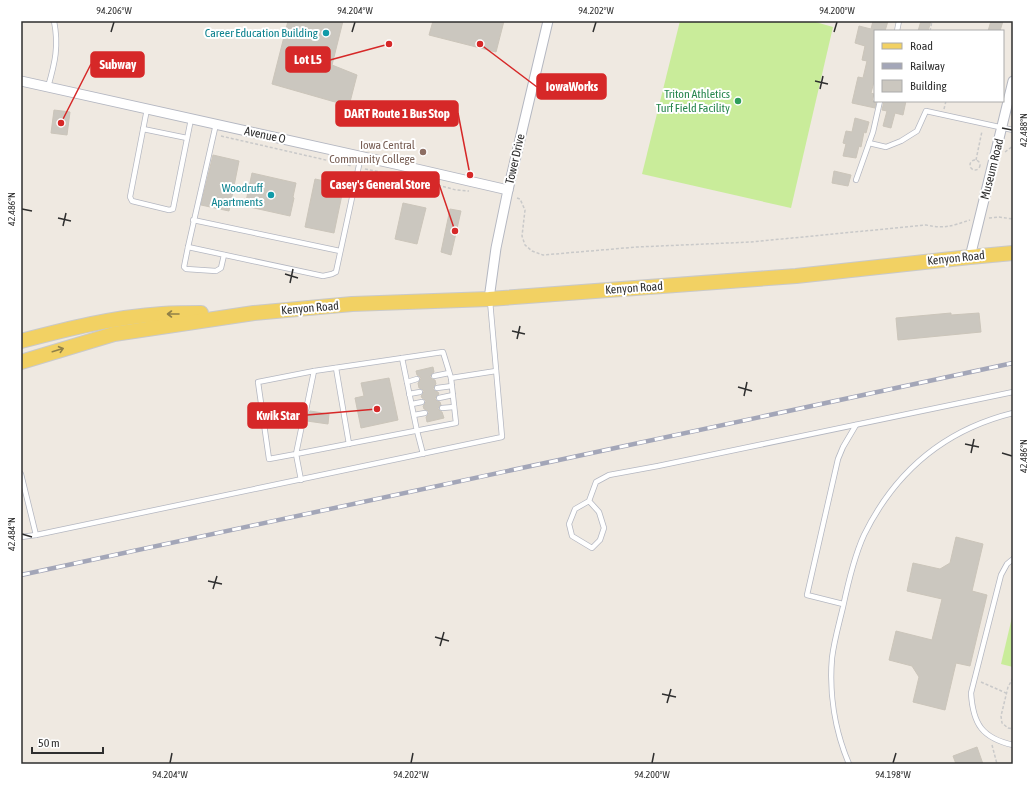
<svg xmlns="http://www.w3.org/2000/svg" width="1034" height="785" viewBox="0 0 1034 785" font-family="'Asap Condensed',sans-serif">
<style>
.pitch{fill:#c9ec9a}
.building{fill:#cbc7bf;stroke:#cbc5ba}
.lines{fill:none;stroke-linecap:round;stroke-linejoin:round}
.lane-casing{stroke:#b4b7c1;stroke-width:6}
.street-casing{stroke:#b4b7c1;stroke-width:11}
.primary-casing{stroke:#c9c9c9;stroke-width:16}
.path{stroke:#c9c9c9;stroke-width:1.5;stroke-dasharray:3 2;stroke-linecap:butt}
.lane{stroke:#fff;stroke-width:4.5}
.street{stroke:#fff;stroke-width:9}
.primary{stroke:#f2d163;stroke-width:14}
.rail-casing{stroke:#a3a6b8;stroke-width:4.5}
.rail{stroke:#fff;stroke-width:3;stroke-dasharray:9;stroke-linecap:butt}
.oneway{stroke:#908048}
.ticks{fill:none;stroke:#2e2e2e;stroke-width:1.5}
.culture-dot{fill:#0f9aa8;stroke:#fff;stroke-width:1.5}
.leisure-dot{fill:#2e9e5b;stroke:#fff;stroke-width:1.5}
.education-dot{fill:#8d6e63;stroke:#fff;stroke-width:1.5}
.labels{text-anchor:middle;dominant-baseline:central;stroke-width:4;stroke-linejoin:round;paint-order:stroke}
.culture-label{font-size:12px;fill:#0d838f;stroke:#fff;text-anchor:end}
.leisure-label{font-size:12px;fill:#27864d;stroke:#fff;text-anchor:end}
.street-label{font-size:12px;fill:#2e2e2e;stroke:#fff}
.education-label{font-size:12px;fill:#785e54;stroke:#fff;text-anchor:end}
.leader{fill:none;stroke:#d62828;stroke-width:1.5}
.callout-dot{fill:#d62828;stroke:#fff;stroke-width:1.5}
.callout{fill:#d62828;stroke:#d62828;stroke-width:1.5}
.callout-label{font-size:13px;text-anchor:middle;font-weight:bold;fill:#fff}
.neatline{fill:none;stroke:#2e2e2e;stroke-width:1.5}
.ticks-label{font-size:10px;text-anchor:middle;fill:#2e2e2e}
</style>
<rect width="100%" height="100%" fill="#efe9e1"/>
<g class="pitch">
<path d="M680 21H812L833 27 791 208 642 174Z"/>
<path d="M1013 613V667L1001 664Z"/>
</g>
<g class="building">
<path d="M288 21H343L332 65 357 75 349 106 272 84Z"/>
<path d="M433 21H504L496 52 429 35Z"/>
<path d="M873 21H888L885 31H875V78L871 93 874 94 872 101H876L875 108 852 103 858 77 863 78 867 61 862 60 865 46 855 43 859 26 871 29Z"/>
<path d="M921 21H931L928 31H918Z"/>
<path d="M991 21H1003L1000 31H988Z"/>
<path d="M884 101H906L903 115 895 113 891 128 883 126 887 111 882 110Z"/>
<path d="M54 110 70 112 67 135 51 133Z"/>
<path d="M855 118 869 122 866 133 864 132 861 147 859 146 856 158 843 156 846 144 843 143 846 131 852 132Z"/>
<path d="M213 155 239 161 229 211 201 205Z"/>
<path d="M834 171 851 175 848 186 832 183Z"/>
<path d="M252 173 296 183 293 197 294 198 290 216 245 206Z"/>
<path d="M315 179 344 185 334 233 305 227Z"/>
<path d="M403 203 426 208 417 244 395 239Z"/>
<path d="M450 209 461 211 451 255 441 252Z"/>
<path d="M951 313V315L979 313 981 332 898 340 896 318Z"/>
<path d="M433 367 434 372 431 374 430 377 432 379 435 380 436 384 434 386 433 389 435 391 438 392 439 394 436 396 435 399 437 401 440 402 441 405 439 406 438 409 440 411 442 412 444 418 427 422 426 417 428 415 429 412 427 410 424 409 423 406 425 404 426 401 424 399 422 398 421 396 423 394 424 391 422 389 419 388 418 383 420 381 421 378 419 376 417 375 416 371Z"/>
<path d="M389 378 398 420 361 428 355 398 364 396 361 383Z"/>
<path d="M290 408 302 410 303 413 306 414 309 413 310 411 329 414 328 424 307 421 306 417 303 416 300 417 299 420 289 418Z"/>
<path d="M956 537 983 544 972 591 987 595 970 666 956 663 945 710 913 702 919 677 912 666 889 660 896 631 932 640 942 599 907 591 913 563 940 569 950 563Z"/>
<path d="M977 747 983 764H956L953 756Z"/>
</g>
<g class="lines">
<g class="lane-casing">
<g id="lane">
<path d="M897 31 899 21"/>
<path d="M48 87C55 63 59 46 54 21"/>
<path d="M147 109 130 197 132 201 169 210 173 209 191 119"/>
<path d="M216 124 188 247 323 276 332 274 336 272 361 156"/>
<path d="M143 129 187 138"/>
<path d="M869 143 886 147 901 141 917 131 926 111 1013 130"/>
<path d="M856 180 873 132 880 101"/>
<path d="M193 220 340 251"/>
<path d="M188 247 184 267 186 269 216 271 221 268 224 255"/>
<path d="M402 358 417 431 423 454"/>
<path d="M336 368 349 444"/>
<path d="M434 376 449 373"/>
<path d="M407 382 417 379"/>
<path d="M437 388 452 386"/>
<path d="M409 394 420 392"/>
<path d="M439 398 453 395"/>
<path d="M412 404 422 402"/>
<path d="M442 408 454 407"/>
<path d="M306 410 314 371"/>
<path d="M414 415 425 413"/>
<path d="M303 420 296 454 269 459 258 382 314 371 443 352 451 378"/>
<path d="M21 474 36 535"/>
<path d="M301 480 296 454 456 423 451 378 496 371"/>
<path d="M589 501 599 512 604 528 600 540 592 548 572 536 569 524 575 509 589 501 596 482 609 475 658 466 1013 392"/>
<path d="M21 537 36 535 502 437 490 301"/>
<path d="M1013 559 1007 564 1001 575 971 693C973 724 982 738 1013 745"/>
<path d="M843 604 807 595 838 459 843 447 856 425"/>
<path d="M849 764C835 731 829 693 832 658 834 641 839 624 843 607 848 583 854 557 864 535 895 472 944 430 1013 413"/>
</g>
</g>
<g class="street-casing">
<g id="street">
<path d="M21 81 395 164 508 190"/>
<path d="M970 257 1013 81"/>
<path d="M489 299 496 248 508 190 548 21"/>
</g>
</g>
<g class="primary-casing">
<g id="primary">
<path d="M21 341C67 329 114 317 162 314 175 313 188 313 201 313"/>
<path d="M21 362 114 334 254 313 352 304 489 299 796 276 970 257 1013 253"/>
</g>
</g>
<g class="path">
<path d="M930 31 932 21"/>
<path d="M944 109 946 101"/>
<path d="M221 136 352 166"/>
<path d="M1005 152 1013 146"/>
<circle cx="975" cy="165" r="5"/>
<path d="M976 160 982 131"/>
<path d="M365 169 415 179 456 190 469 191"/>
<path d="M517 198 520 199 525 210 522 236 525 245 532 251 543 255 637 247 751 242 926 225C946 229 951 226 970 220"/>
<path d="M989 218 999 217 1013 219"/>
<path d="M1013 678 1008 687 1001 716 1002 723 1008 728 1013 729"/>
<path d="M981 682 1006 693"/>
<path d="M992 745 997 764"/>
</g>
<use href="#lane" class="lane"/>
<use href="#street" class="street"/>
<use href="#primary" class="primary"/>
<g class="rail-casing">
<path id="rail" d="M21 575 1013 363"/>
</g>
<use href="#rail" class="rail"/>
</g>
<defs><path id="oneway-shaft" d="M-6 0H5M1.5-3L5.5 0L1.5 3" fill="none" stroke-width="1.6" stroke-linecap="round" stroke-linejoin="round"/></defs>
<g class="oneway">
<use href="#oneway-shaft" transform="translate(173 314) rotate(180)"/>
<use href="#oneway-shaft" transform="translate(58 350) rotate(-17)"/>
</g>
<path class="ticks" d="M111 32 114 22M352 32 355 22M593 32 596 22M834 32 837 22M815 81 828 84M820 89 823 76M1002 128 1012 130M22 209 32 211M58 218 71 221M63 226 66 213M285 274 298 278M290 283 293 269M512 331 525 334M517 339 520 326M738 387 752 391M744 396 747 382M965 444 979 447M971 453 974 439M1002 453 1012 456M22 534 32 537M208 581 222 584M213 589 217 576M435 637 449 641M440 646 444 632M662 694 676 697M667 703 671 689M170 763 172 753M411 763 413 753M652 763 654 753M893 763 896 753"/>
<g class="culture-dot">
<circle cx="326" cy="33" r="4"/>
<circle cx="271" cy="195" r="4"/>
</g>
<circle class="leisure-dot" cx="738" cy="101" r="4"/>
<circle class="education-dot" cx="423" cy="152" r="4"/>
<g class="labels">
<g class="culture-label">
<text x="318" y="33">Career Education Building</text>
<text x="263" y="188">Woodruff<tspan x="263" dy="14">Apartments</tspan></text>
</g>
<g class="leisure-label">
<text x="730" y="94">Triton Athletics<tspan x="730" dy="14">Turf Field Facility</tspan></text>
</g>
<g class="street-label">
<text transform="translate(265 135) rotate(12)">Avenue O</text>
<text transform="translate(515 159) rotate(-77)">Tower Drive</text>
<text transform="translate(992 169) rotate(-76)">Museum Road</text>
<text transform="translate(956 258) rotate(-6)">Kenyon Road</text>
<text transform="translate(634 288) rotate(-4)">Kenyon Road</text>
<text transform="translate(310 308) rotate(-5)">Kenyon Road</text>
</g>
<g class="education-label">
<text x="415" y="145">Iowa Central<tspan x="415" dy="14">Community College</tspan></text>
</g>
</g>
<path class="leader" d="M389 44L330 60M61 123L91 64M480 44L537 87M470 175L458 113M455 231L439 184M377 409L307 415"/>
<g class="callout-dot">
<circle cx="389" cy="44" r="4"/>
<circle cx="61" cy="123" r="4"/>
<circle cx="480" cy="44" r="4"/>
<circle cx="470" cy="175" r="4"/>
<circle cx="455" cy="231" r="4"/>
<circle cx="377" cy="409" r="4"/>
</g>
<g class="callout">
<rect x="286" y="47" width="44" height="25" rx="4"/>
<rect x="91" y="52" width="53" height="25" rx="4"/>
<rect x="537" y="74" width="69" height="25" rx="4"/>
<rect x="336" y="101" width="122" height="25" rx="4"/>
<rect x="322" y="172" width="117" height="25" rx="4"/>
<rect x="248" y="403" width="59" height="25" rx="4"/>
</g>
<g class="callout-label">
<text x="308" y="64">Lot L5</text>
<text x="118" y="69">Subway</text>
<text x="572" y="91">IowaWorks</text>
<text x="397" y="118">DART Route 1 Bus Stop</text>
<text x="380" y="189">Casey's General Store</text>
<text x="278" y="420">Kwik Star</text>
</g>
<rect width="1034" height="785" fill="none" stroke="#ffffff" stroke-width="44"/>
<rect x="874" y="30" width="130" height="72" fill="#ffffff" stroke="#ababab"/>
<rect x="882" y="43" width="20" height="6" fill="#f2d163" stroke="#ababab"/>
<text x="910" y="50" font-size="12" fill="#2e2e2e">Road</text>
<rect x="882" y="63" width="20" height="6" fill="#a3a6b8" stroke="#ababab"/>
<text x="910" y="70" font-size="12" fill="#2e2e2e">Railway</text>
<rect x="882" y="80" width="20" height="12" fill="#cbc7bf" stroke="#ababab"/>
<text x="910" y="90" font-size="12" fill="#2e2e2e">Building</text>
<path d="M32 747v6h71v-6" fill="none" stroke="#2e2e2e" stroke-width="2"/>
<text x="38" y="747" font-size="12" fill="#2e2e2e" stroke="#ffffff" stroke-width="3" paint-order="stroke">50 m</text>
<rect x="22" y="22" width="990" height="741" class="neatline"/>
<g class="ticks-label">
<text x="114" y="14">94.206°W</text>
<text x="355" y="14">94.204°W</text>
<text x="596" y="14">94.202°W</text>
<text x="837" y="14">94.200°W</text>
<text transform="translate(1023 130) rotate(-90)" y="4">42.488°N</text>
<text transform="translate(11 209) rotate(-90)" y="4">42.486°N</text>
<text transform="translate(1023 456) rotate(-90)" y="4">42.486°N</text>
<text transform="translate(11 534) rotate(-90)" y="4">42.484°N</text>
<text x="170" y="778">94.204°W</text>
<text x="411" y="778">94.202°W</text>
<text x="652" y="778">94.200°W</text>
<text x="893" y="778">94.198°W</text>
</g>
</svg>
